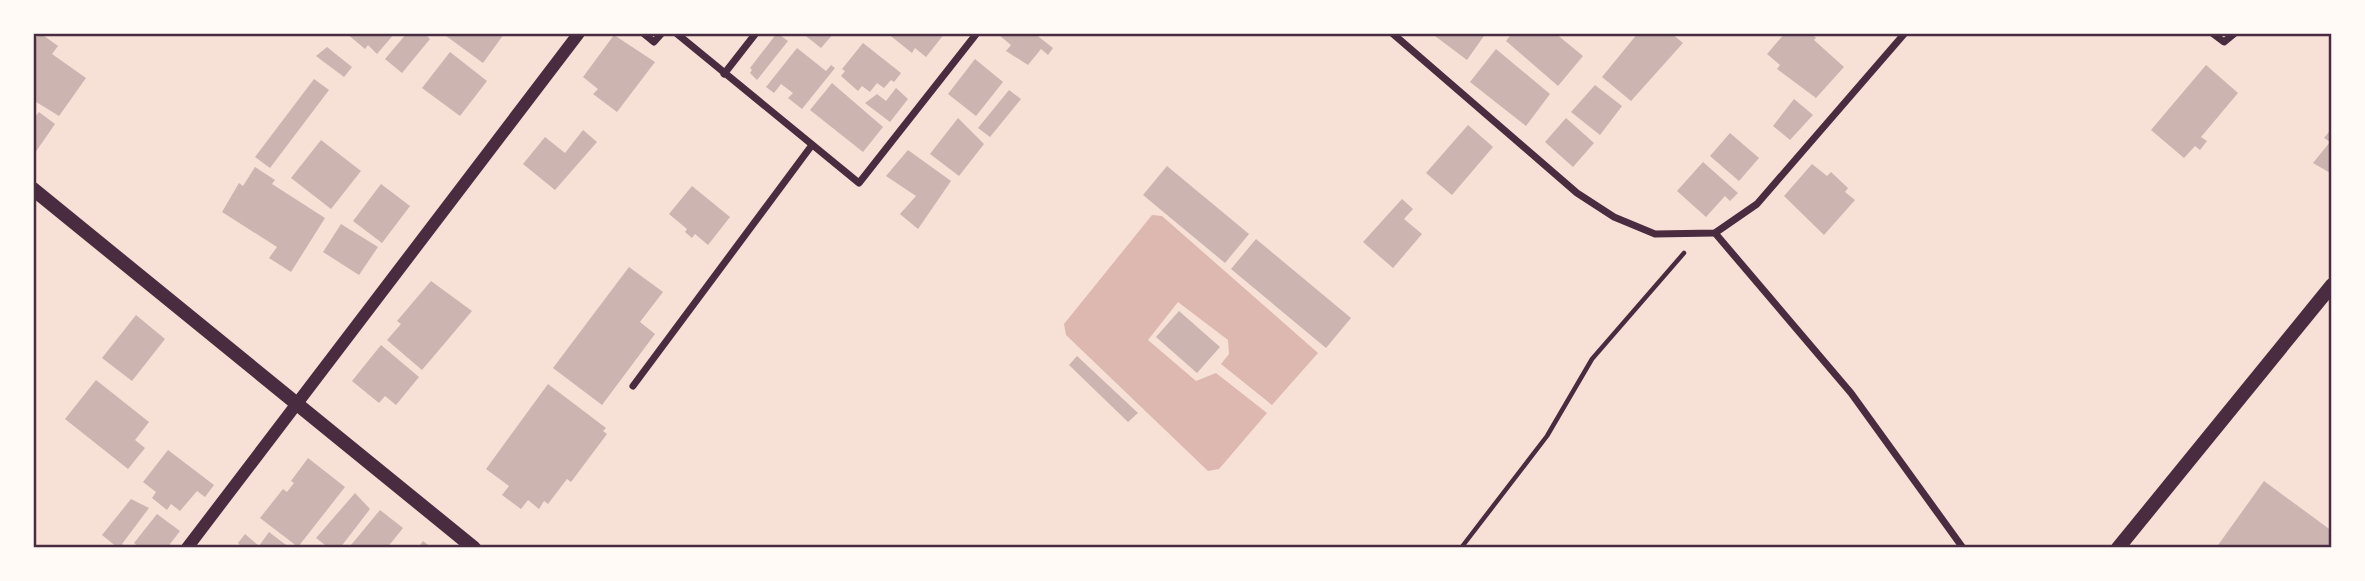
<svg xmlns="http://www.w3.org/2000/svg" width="2365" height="581" viewBox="0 0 2365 581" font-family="'Times New Roman',serif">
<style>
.water{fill:#dcb8b0}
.building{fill:#ccb4b1}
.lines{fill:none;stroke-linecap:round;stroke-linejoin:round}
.path{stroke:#4a2c40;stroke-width:4.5}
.minor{stroke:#4a2c40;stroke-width:7}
.tertiary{stroke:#4a2c40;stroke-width:12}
.secondary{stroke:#4a2c40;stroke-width:14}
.neatline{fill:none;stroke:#4a2c40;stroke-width:2.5}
</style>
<rect width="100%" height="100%" fill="#f7e1d7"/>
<path class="water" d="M1152 215 1162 216 1318 353 1272 405 1221 364 1229 354 1228 340 1178 302 1148 340 1196 381 1216 373 1267 413 1219 469 1208 471 1066 335 1064 324Z"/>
<g class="building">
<path d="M40 33 58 46 52 54 86 78 59 116 33 100V42Z"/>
<path d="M346 33H395L377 54 368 45 365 49Z"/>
<path d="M407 33H424L430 39 402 73 385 59Z"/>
<path d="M442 33H502L504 34 483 63Z"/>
<path d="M777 33 788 41 757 80 750 73 752 70 750 68Z"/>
<path d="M802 33H834L821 48Z"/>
<path d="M887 33H945L926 57 915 48 912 53Z"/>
<path d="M1002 33H1034L1053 48 1048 55 1041 49 1028 65 1006 51 1011 45 1000 36Z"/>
<path d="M1431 33H1486L1467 60Z"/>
<path d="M1512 33H1555L1583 56 1558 86 1506 41Z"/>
<path d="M1638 33H1671L1683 43 1631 101 1602 77Z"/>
<path d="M1785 33H1811L1816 38 1814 40 1844 67 1816 98 1777 69 1780 65 1767 54Z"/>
<path d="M614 35 655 62 617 112 593 94 598 89 583 77Z"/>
<path d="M863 43 901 73 894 82 891 80 884 88 877 83 870 92 862 86 858 91 841 76 845 71 842 69Z"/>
<path d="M327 47 352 67 344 77 316 56Z"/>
<path d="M797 48 826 71 831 65 835 68 802 109 788 98 793 93 781 84 774 93 766 87Z"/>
<path d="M1496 49 1550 94 1526 126 1470 82Z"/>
<path d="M450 52 487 81 460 116 422 88Z"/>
<path d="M975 59 1003 82 976 116 948 94Z"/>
<path d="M2206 65 2238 93 2201 137 2207 141 2200 150 2195 146 2184 158 2151 130Z"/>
<path d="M314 79 329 90 270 168 255 157Z"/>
<path d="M832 83 883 127 863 152 810 110Z"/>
<path d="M1595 85 1622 106 1600 135 1571 112Z"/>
<path d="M896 88 908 99 890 122 865 103 877 94 886 101Z"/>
<path d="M1009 90 1021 99 990 137 978 128Z"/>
<path d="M1794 99 1813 115 1790 140 1773 126Z"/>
<path d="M39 112 55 124 35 153 33 119Z"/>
<path d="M958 118 984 144 959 176 930 154Z"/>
<path d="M1566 118 1594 143 1573 167 1545 142Z"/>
<path d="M1468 125 1493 147 1452 195 1426 173Z"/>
<path d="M2332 128V174L2313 163 2330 142 2324 138Z"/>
<path d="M583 130 597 142 555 190 523 164 545 137 565 153Z"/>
<path d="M1730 133 1759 158 1739 181 1710 156Z"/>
<path d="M321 140 361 171 331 209 291 178Z"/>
<path d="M908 150 951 181 918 229 900 214 916 196 886 176Z"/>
<path d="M1703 162 1738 193 1730 201 1725 196 1706 217 1677 191Z"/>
<path d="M1812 164 1827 176 1831 172 1848 188 1845 192 1855 200 1824 235 1784 196Z"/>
<path d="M1167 166 1249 234 1225 263 1143 195Z"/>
<path d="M255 167 275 180 272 184 325 218 291 272 269 258 277 247 222 212 239 183 243 186Z"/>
<path d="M381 184 410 206 382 243 353 221Z"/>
<path d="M692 186 730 217 708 245 695 234 692 238 685 232 687 229 669 214Z"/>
<path d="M1402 199 1413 209 1404 219 1422 234 1393 268 1363 242Z"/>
<path d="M341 224 378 247 359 275 323 252Z"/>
<path d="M1256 239 1351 318 1326 348 1231 269Z"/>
<path d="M629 267 663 292 640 322 655 334 602 405 553 368Z"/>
<path d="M431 281 472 311 422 370 387 340 401 324 397 321Z"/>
<path d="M1179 311 1220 347 1197 373 1156 337Z"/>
<path d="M136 315 165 339 132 381 102 358Z"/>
<path d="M381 345 419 377 396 405 385 396 379 403 352 381Z"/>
<path d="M1077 356 1138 413 1128 422 1069 365Z"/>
<path d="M96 380 149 422 135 440 145 448 128 469 65 419Z"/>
<path d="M548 384 606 428 603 431 607 434 571 482 567 479 548 504 544 501 539 509 528 500 521 509 502 495 509 486 486 469Z"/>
<path d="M168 450 214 485 205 497 197 491 180 511 171 504 167 510 152 498 156 492 143 482Z"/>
<path d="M308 458 345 487 298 547 260 518 283 489 287 492 294 483 291 481Z"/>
<path d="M2264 481 2332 531V548H2216Z"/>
<path d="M355 493 370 509 340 548H329L316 538Z"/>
<path d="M131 499 149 508 122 544 127 548H118L102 535Z"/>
<path d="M380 510 403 528 387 548H355L351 545Z"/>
<path d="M157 514 180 531 170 544 171 548H140L134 543Z"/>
<path d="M269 532 290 548H243L238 543 245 534 259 546Z"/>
<path d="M423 541 432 548H418Z"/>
</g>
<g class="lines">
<path class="path" d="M1461 548 1547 436 1592 359 1684 253"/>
<g class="minor">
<path d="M643 33 654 42 662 33"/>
<path d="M676 33 859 183 977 33"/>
<path d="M1392 33 1577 193 1614 217 1655 234 1715 233 1757 204 1905 33"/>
<path d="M2212 33 2224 42 2235 33"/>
<path d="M724 74 756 33"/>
<path d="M1715 233 1851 393 1963 548"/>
<path d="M633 386 812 145"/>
</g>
<path class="tertiary" d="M187 548 579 33"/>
<g class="secondary">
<path d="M33 189 474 548"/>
<path d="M2118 548 2332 285"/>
</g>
</g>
<rect width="2365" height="581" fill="none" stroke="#fffaf5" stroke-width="70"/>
<rect x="35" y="35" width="2295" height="511" class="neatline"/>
</svg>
